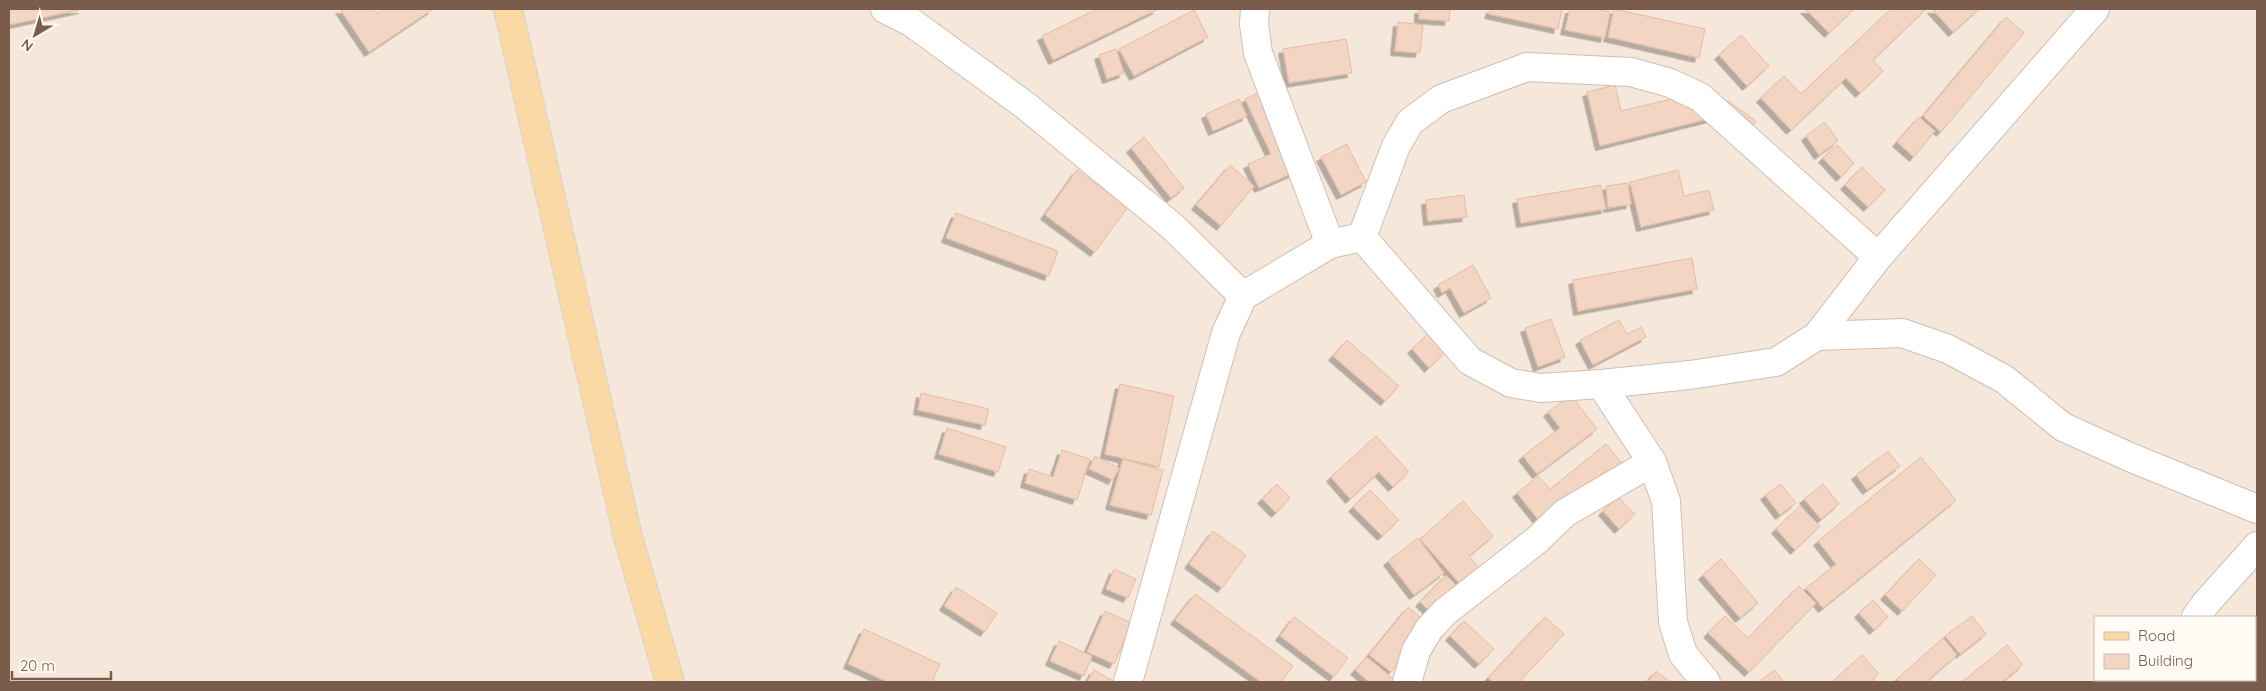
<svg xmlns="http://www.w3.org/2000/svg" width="2266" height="691" viewBox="0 0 2266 691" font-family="Quicksand,sans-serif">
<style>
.residential{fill:#f5e8da;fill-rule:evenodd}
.building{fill:#f3d5c3;stroke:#e6bba3;filter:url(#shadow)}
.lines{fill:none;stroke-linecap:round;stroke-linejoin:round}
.minor-casing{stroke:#d1beb0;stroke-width:30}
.major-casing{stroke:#dad1cd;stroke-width:30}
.minor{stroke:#fff;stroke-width:28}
.major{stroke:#fbd9a5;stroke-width:28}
</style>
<defs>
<filter id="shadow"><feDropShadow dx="-4.5" dy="4.5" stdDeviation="0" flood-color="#0004"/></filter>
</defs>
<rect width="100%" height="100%" fill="#fdf6ec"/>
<path class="residential" d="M9 9H2257V682H9ZM2095 617H2255V680H2095Z"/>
<g class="building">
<path d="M9 9H83L9 25Z"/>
<path d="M340 9H373L377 13 384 9H433L369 52Z"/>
<path d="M1097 9H1158L1053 60 1042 36Z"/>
<path d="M1419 9H1450L1449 21 1419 19Z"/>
<path d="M1491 9H1562L1558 29 1489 14Z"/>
<path d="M1570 9H1594L1610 12 1605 38 1565 30Z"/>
<path d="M1614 9 1705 29 1699 58 1608 37Z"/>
<path d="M1805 9H1854L1829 33Z"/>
<path d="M1891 9H1926L1873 60 1883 71 1860 93 1846 78 1791 130 1761 98 1784 76 1801 94Z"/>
<path d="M1932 9H1979L1953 32Z"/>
<path d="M1194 10 1208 37 1134 76 1119 49Z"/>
<path d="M2006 17 2024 33 1941 132 1923 116Z"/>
<path d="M1398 22 1423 25 1420 53 1395 51Z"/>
<path d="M1741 35 1769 66 1747 86 1719 55Z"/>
<path d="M1346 39 1352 73 1289 83 1283 49Z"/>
<path d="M1116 49 1124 73 1107 79 1099 55Z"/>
<path d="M1615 85 1621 111 1705 91 1712 118 1600 146 1587 92Z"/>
<path d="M1265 90 1302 169 1259 188 1248 164 1271 154 1245 99Z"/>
<path d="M1239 99 1247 116 1213 131 1206 114Z"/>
<path d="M1728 101 1756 121 1747 133 1719 113Z"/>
<path d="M1919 117 1935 131 1914 157 1897 142Z"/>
<path d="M1825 122 1838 141 1819 155 1806 136Z"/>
<path d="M1144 137 1184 188 1171 198 1131 148Z"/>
<path d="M1347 144 1366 182 1341 195 1321 157Z"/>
<path d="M1837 145 1854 163 1841 177 1823 158Z"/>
<path d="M1230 165 1254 186 1221 226 1196 205Z"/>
<path d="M1862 167 1885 190 1868 207 1845 185Z"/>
<path d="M1077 170 1128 207 1095 252 1045 215Z"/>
<path d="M1678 170 1684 196 1709 190 1714 210 1641 227 1630 182Z"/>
<path d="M1628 183 1631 204 1608 208 1606 186Z"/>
<path d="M1601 185 1606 209 1521 223 1517 199Z"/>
<path d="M1464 195 1467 217 1428 221 1426 200Z"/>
<path d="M956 213 1058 251 1049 276 946 238Z"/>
<path d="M1692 258 1697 289 1578 311 1573 280Z"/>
<path d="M1473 265 1491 298 1464 313 1450 288 1442 293 1438 285Z"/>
<path d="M1551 319 1565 357 1538 367 1525 328Z"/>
<path d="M1619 320 1627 334 1641 327 1646 337 1593 365 1580 340Z"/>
<path d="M1428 334 1445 352 1429 368 1412 349Z"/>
<path d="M1347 340 1399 386 1385 401 1333 356Z"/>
<path d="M1120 384 1174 396 1159 467 1105 454Z"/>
<path d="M921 393 989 409 985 425 918 410Z"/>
<path d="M1571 395 1597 429 1537 474 1523 456 1560 428 1548 412Z"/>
<path d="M947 428 1006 447 998 472 939 454Z"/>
<path d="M1376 436 1409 472 1393 487 1379 472 1350 499 1331 477Z"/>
<path d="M1606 444 1623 465 1545 528 1517 493 1538 476 1550 489Z"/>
<path d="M1062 450 1090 459 1077 500 1025 483 1029 469 1053 477Z"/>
<path d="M1888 451 1900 466 1867 490 1856 475Z"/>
<path d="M1095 456 1119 468 1113 480 1089 469Z"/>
<path d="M1921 457 1956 500 1823 608 1806 588 1836 564 1818 541Z"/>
<path d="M1123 459 1163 470 1151 515 1110 505Z"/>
<path d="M1277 484 1290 498 1276 513 1262 499Z"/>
<path d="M1781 484 1796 503 1780 515 1765 495Z"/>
<path d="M1823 484 1839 504 1821 519 1804 499Z"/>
<path d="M1370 490 1399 520 1382 536 1353 507Z"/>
<path d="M1618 497 1635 514 1619 529 1603 511Z"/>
<path d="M1463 501 1493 536 1469 556 1488 578 1469 594 1420 539Z"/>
<path d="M1800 506 1820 526 1795 550 1776 529Z"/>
<path d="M1213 531 1246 555 1222 588 1189 564Z"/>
<path d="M1418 538 1444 573 1414 595 1388 561Z"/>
<path d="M1721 559 1758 603 1740 618 1703 575Z"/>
<path d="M1919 559 1936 575 1902 611 1885 595Z"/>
<path d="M1114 569 1136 579 1128 598 1106 589Z"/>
<path d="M1446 575 1464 593 1438 619 1420 602Z"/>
<path d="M1799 586 1816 603 1749 672 1708 633 1725 616 1748 638Z"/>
<path d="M956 587 997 613 985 632 944 606Z"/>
<path d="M1195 594 1293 666 1281 682H1261L1175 620Z"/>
<path d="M1873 600 1888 617 1874 630 1859 613Z"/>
<path d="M1408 607 1430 625 1391 672 1369 655Z"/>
<path d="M1105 611 1132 623 1114 664 1087 652Z"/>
<path d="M1972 616 1986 634 1960 654 1945 636Z"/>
<path d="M1294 617 1348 658 1334 677 1280 636Z"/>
<path d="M1545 617 1564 634 1519 682H1493L1488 678Z"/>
<path d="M1464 621 1494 649 1479 664 1450 636Z"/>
<path d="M864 629 940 664 932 682H888L848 664Z"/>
<path d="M1943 638 1957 655 1926 682H1899L1897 679Z"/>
<path d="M1059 641 1092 656 1084 676 1050 661Z"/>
<path d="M2007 645 2023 665 2002 682H1962Z"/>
<path d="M1862 655 1879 674 1870 682H1832Z"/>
<path d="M1367 657 1397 682H1369L1355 670Z"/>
<path d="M1094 670 1115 682H1087Z"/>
<path d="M1775 670 1784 682H1758Z"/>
<path d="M1656 671 1670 682H1648Z"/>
<path d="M2255 672 2257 674V682H2231L2228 680H2255Z"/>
</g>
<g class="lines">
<g class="minor-casing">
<g id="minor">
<path d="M885 9 911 22 1026 106 1173 227 1243 296"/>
<path d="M1255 9 1254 24 1258 53 1330 244"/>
<path d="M1362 237 1470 361 1511 383 1541 388 1601 384 1690 375 1776 362 1817 336 1878 257 2095 9"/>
<path d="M1362 237 1396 146 1410 122 1441 99 1527 67 1631 72 1670 83 1700 97 1878 257"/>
<path d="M1817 336 1902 333 1948 349 2004 379 2063 427 2132 458 2257 509"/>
<path d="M1601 384 1652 462 1666 501 1673 622 1683 654 1706 682"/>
<path d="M2196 617 2206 603 2257 546"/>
<path d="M1128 682 1226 333 1243 296 1330 244 1362 237"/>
<path d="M1407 682 1416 651 1429 629 1445 612 1537 540 1565 513 1652 462"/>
<path d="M2151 682 2153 680"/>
</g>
</g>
<g class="major-casing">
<path id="major" d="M508 9 628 537 670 682"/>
</g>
<use href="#minor" class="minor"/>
<use href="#major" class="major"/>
</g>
<rect width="2266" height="691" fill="none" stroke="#7a5c4d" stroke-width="20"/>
<rect x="2094" y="616" width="162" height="65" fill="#fffaf3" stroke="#cabbb1"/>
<rect x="2104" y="632" width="25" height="8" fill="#fbd9a5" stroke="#cabbb1"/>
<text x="2138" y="641" font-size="15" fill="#7a5c4d">Road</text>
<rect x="2104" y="654" width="25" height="15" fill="#f3d5c3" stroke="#cabbb1"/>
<text x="2138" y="666" font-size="15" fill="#7a5c4d">Building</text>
<g transform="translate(35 35) rotate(218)" stroke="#fffaf3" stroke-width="4" paint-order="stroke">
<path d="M0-4L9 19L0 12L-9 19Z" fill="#7a5c4d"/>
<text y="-8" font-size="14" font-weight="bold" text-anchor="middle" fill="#7a5c4d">N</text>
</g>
<path d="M12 671v8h99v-8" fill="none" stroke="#7a5c4d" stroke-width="2.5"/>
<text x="20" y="671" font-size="15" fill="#7a5c4d" stroke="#fffaf3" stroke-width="4" paint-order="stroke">20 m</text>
</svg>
